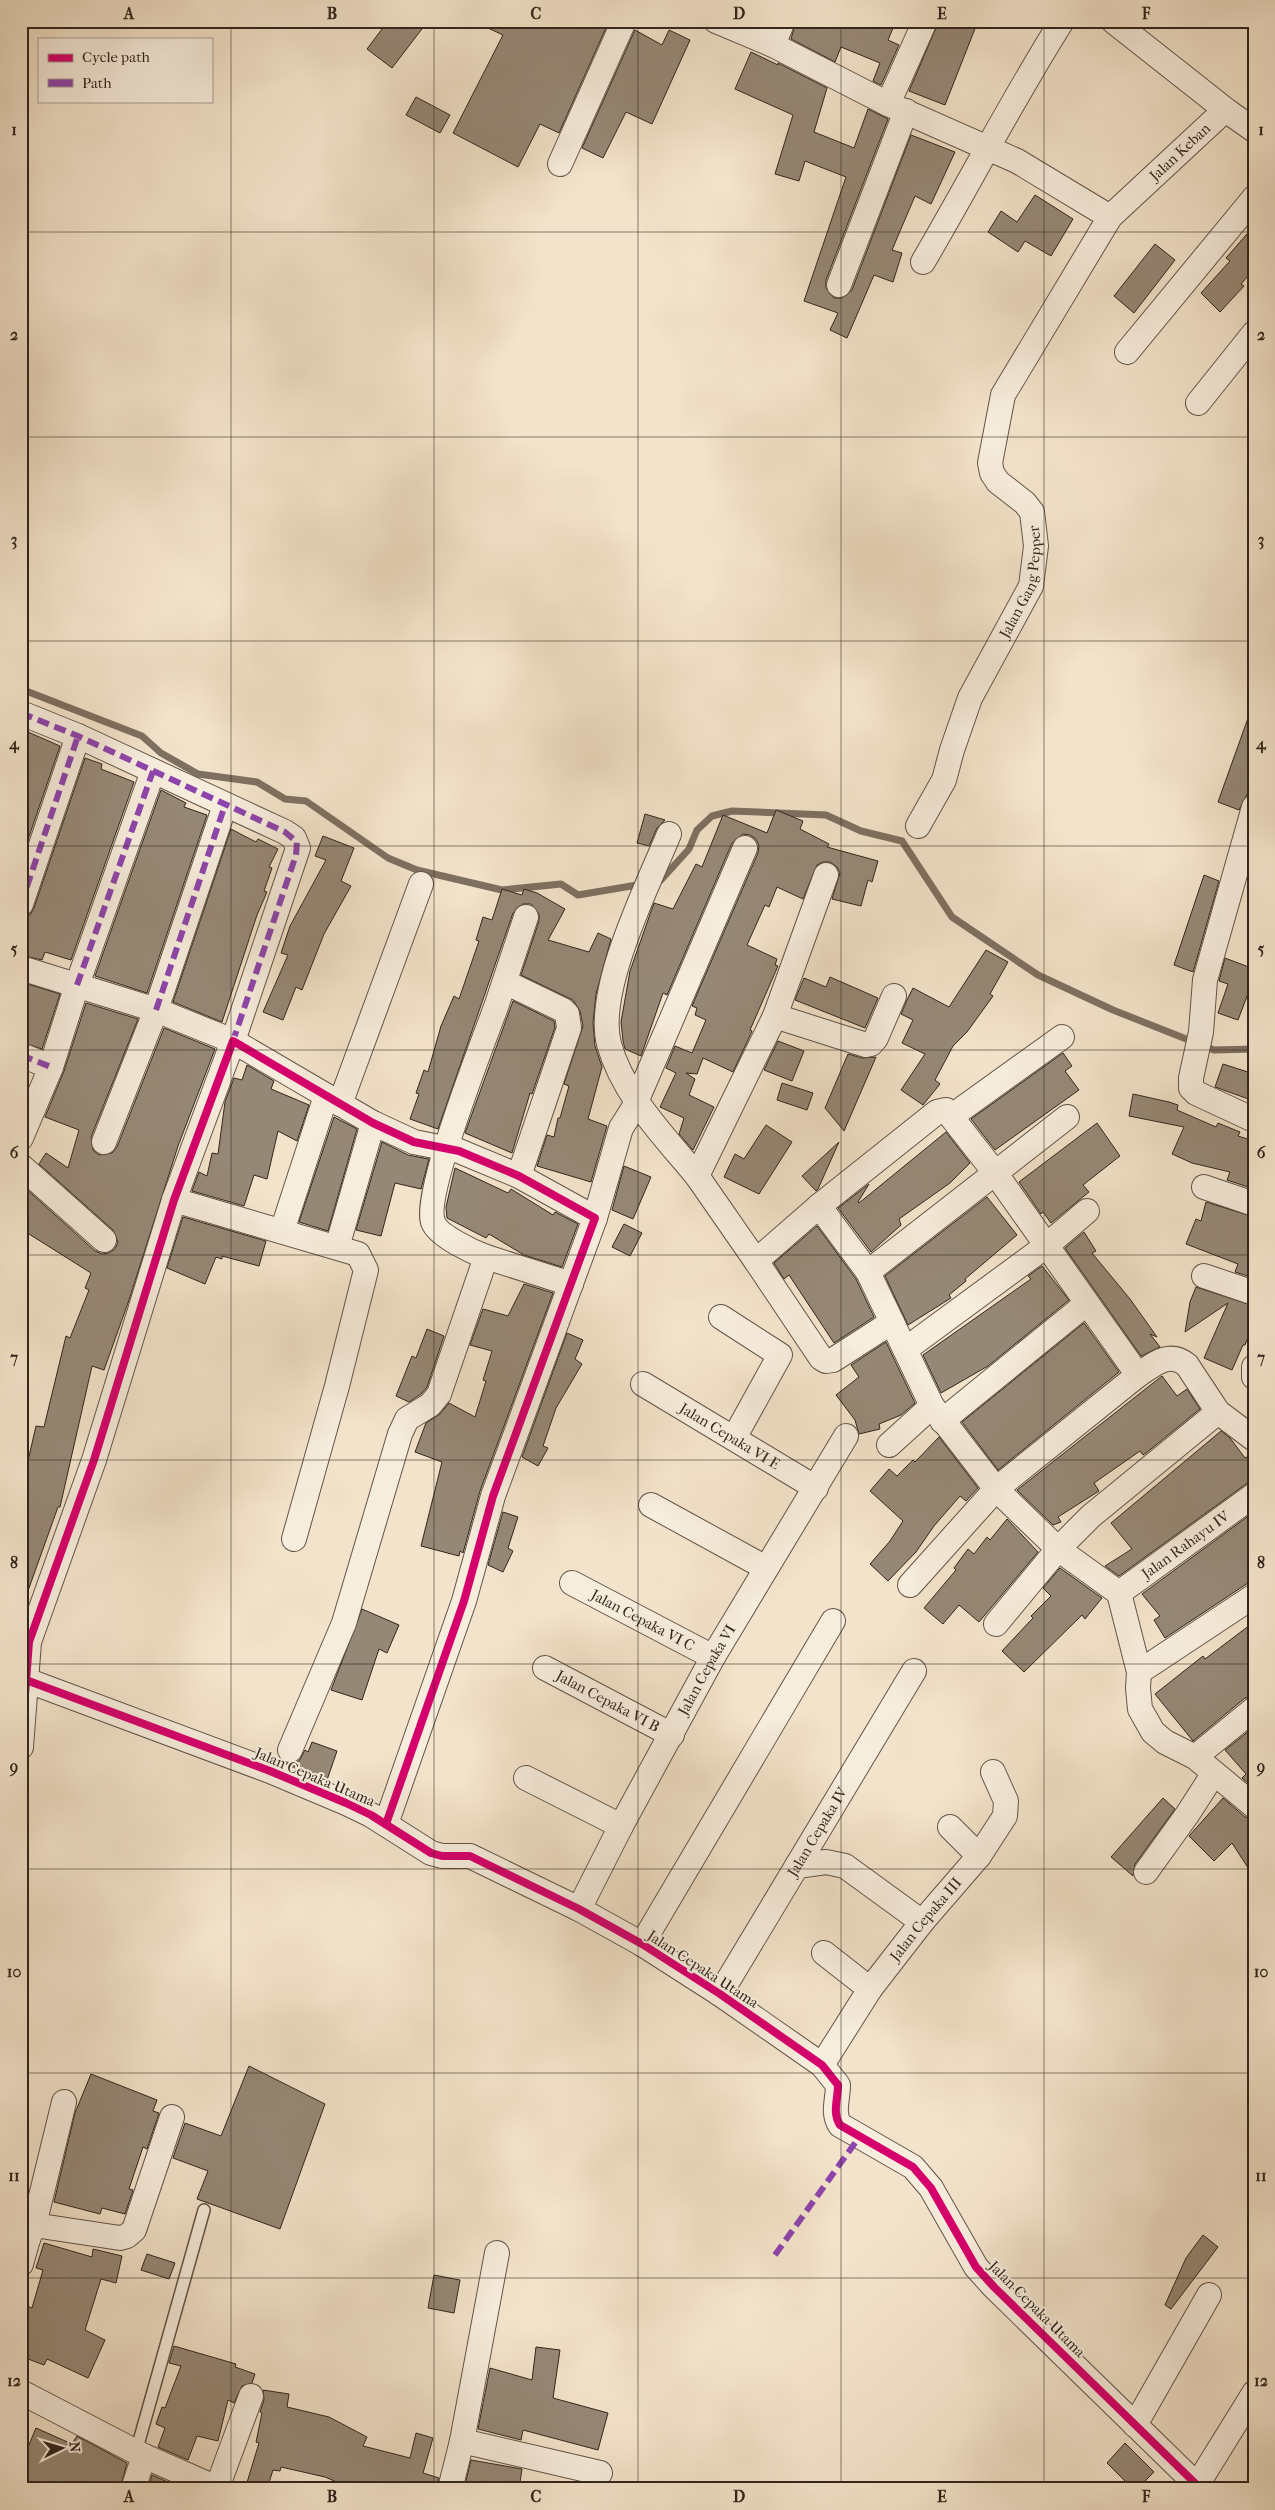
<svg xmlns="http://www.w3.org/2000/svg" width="1275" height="2510" viewBox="0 0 1275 2510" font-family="'IM FELL French Canon',serif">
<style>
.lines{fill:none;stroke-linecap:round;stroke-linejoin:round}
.stream{stroke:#7e7061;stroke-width:7}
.building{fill:#968876;stroke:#31251c}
.lane-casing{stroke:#625448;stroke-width:14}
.street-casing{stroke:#625448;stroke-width:26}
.lane{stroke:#f7eddd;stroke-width:11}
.street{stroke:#f7eddd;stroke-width:24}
.quiet{stroke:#8e44ad;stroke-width:6;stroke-dasharray:12 6;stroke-linecap:butt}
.cycleway-casing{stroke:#f7eddd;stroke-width:11}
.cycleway{stroke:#d6006c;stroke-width:8}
.grid{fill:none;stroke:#31251c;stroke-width:1;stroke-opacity:0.55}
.labels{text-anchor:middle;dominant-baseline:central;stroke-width:4;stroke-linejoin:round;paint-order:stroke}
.street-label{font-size:15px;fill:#31251c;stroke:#f7eddd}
.neatline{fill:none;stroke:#31251c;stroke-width:2}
.grid-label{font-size:16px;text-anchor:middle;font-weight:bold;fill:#31251c}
</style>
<rect width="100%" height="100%" fill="#f3e3ca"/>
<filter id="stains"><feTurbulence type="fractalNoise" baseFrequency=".004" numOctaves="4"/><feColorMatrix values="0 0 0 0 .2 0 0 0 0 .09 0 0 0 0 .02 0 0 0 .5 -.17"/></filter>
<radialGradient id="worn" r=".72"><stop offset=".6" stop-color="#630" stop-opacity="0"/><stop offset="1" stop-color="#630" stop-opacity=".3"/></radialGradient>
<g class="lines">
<g class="stream">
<path d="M21 689 142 736 161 753 198 774 257 782 285 799 306 801 388 858 417 870 502 890 561 884 578 895 643 884"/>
<path d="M656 881 661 880 689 849 697 830 712 816 732 811 826 815 861 831 902 841 952 917 1038 975 1113 1010 1214 1050 1254 1049"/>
</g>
</g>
<g class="building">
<path d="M388 21H428L392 68 367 49Z"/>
<path d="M473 21H609L559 133 540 124 518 167 453 133 503 35Z"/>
<path d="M796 21H896L888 40 899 45 881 85 873 81 880 63 841 47 835 62 791 39Z"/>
<path d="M939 21H978L945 105 909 91Z"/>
<path d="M635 30 662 45 669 30 690 40 652 124 626 112 603 158 582 148Z"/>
<path d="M751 52 778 65V63L827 88 814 132 854 148 868 109 888 119 826 280V288L834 298H842L852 290 911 135 955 152 931 204 915 196 892 250 902 253 893 282 874 275 847 338 830 330 838 313 804 301 846 177 805 161 799 181 775 174 793 115 735 89Z"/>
<path d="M416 97 450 115 440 133 406 115Z"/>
<path d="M1035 195 1073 219 1051 256 1025 241 1018 252 988 232 1001 211 1017 222Z"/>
<path d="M1254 226V269L1241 284 1244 286 1220 312 1201 293 1230 261 1226 258Z"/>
<path d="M1155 244 1175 260 1134 313 1114 296Z"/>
<path d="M1252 707H1254V781L1239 810 1218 802Z"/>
<path d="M21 729 60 746 21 860Z"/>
<path d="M85 758 102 764 101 769 134 782 71 960 45 952 42 960 21 955V917L30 915 34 908Z"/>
<path d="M161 790 186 803 184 807 207 815 147 993 95 976Z"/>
<path d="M776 810 803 821 800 829 829 844 827 847 878 861 872 882 868 880 861 906 832 899 840 873 837 867 830 862H823L817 865 803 899 777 887 769 907 765 905 747 945 777 959 775 965 778 966 750 1030 752 1031 733 1072 703 1058 697 1074 686 1073 695 1079 689 1095 714 1107 693 1150 679 1134 684 1118 660 1107 676 1073 666 1068 675 1046 692 1053 706 1020 695 1015 697 1008 692 1006 758 853 759 846 756 839 750 835 743 834 732 843 667 995 663 993 641 1056 625 1049 623 1041 621 1022 630 971 654 903 673 909 696 864 702 867 723 815 767 833Z"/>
<path d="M645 814 665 820 657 828 649 846 637 843Z"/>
<path d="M231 829 256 842 258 839 278 849 269 867 272 868 264 891 267 892 257 915 222 1022 173 1002Z"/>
<path d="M323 836 354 848 341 881 351 886 324 934 302 990 296 987 283 1020 263 1012 288 955 281 953 290 926 326 860 315 856Z"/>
<path d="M1204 875 1219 881 1193 972 1174 965Z"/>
<path d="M502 889 522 895 524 889 537 893 565 909 548 940 589 952 598 933 611 939 596 994 593 1023 595 1046 602 1067 588 1119 607 1126 591 1182 537 1166 547 1135 554 1137 558 1118H560L569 1086 564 1084 583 1026 580 1011 573 1000 521 975 539 921V914L531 904H523L513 913 438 1129 410 1119 419 1094 416 1093 424 1070 428 1072 441 1026 454 996 459 999 479 941 476 940 483 917 492 920Z"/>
<path d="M986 950 1008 962 990 994 993 996 967 1032 953 1046 935 1080 940 1084 923 1105 901 1090 925 1054 902 1043 913 1020 901 1014 907 1000 913 988 949 1007Z"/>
<path d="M1225 958 1254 969V978L1238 1020 1218 1013 1228 984 1219 981Z"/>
<path d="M830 977 878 998 865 1028 795 1000 804 978 826 987Z"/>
<path d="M21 982 60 994 42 1049 21 1042Z"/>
<path d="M513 1001 554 1021 555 1027 532 1094 530 1093 512 1153 465 1133Z"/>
<path d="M86 1003 138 1019 91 1137 93 1150 99 1155 112 1153 117 1147 164 1028 215 1049 178 1146 129 1300 104 1370 92 1366 60 1507H58L24 1602H21V1473L25 1474 36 1426 44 1427 66 1336 70 1338 89 1290 85 1288 91 1273 21 1229V1191L24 1187 95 1251 102 1254 109 1253 115 1249 118 1242 113 1230 39 1164 46 1153 68 1168 79 1130 45 1117 64 1071Z"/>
<path d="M778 1041 804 1051 792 1081 764 1070Z"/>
<path d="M1063 1053 1072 1066 1065 1071 1079 1090 995 1150 971 1119Z"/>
<path d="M848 1054 862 1058 876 1057 844 1131 825 1108Z"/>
<path d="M1223 1064 1254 1074V1101L1215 1087Z"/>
<path d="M247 1065 274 1081 271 1089 309 1105 297 1141 278 1131 267 1179 254 1175 244 1206 192 1191 199 1172 207 1176 212 1153 218 1154 225 1102 234 1078 242 1080Z"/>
<path d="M782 1083 813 1093 807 1110 777 1100Z"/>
<path d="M1133 1094 1169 1102 1178 1105 1177 1110 1216 1127 1218 1123 1240 1132 1238 1136 1254 1141V1189L1227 1180 1230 1172 1192 1163 1172 1154 1184 1127 1129 1116Z"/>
<path d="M334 1117 357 1129 328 1231 299 1222Z"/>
<path d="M1097 1123 1120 1156 1083 1185 1089 1192 1051 1223 1043 1212 1041 1214 1019 1182Z"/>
<path d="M766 1125 792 1142 759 1194 724 1177 735 1154 744 1159Z"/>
<path d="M946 1132 970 1163 950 1183 899 1219 901 1225 871 1252 838 1208 869 1184 858 1202 859 1203Z"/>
<path d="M382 1142 408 1155 429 1159 421 1189 395 1183 381 1236 356 1230Z"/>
<path d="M839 1142 818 1189 816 1191 802 1176Z"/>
<path d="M624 1166 651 1177 633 1219 612 1210Z"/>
<path d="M455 1168 508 1193 511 1189 553 1215 555 1212 578 1224 562 1267 524 1255 489 1234 486 1238 447 1218 446 1207Z"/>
<path d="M987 1197 1017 1235 965 1279 966 1281 949 1295 951 1298 908 1325 885 1276Z"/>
<path d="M1206 1202 1254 1217V1278L1235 1272 1238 1264 1186 1244 1196 1219 1201 1221Z"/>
<path d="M183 1217 266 1241 259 1266 222 1256V1259L216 1257 205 1284 167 1268Z"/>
<path d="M624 1224 642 1233 630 1256 612 1247Z"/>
<path d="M817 1226 856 1279 874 1317 834 1343 789 1275 784 1279 774 1263Z"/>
<path d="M1084 1232 1096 1251 1092 1253 1130 1299 1157 1337 1150 1334 1160 1347 1141 1356 1065 1248Z"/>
<path d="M1042 1266 1069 1300 988 1366 941 1393 923 1355 1031 1279 1028 1276Z"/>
<path d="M524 1284 553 1293 480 1491 463 1553 460 1551 459 1556 421 1546 442 1462 415 1452 426 1423 440 1414 449 1403 475 1417 486 1381 483 1380 492 1351 470 1345 483 1309 508 1316Z"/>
<path d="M1196 1287 1254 1306V1321L1245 1345H1243L1232 1370 1204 1358 1228 1303 1185 1332 1190 1302Z"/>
<path d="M1084 1323 1119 1372 998 1470 962 1422Z"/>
<path d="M427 1329 444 1336 427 1387 421 1394 409 1402 396 1396 412 1356 416 1358Z"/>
<path d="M567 1333 583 1340 575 1359 582 1364 556 1408 543 1446 548 1448 538 1466 522 1457Z"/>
<path d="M886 1342 915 1403 901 1415 879 1424 880 1429 859 1434 855 1420 836 1395 859 1377 851 1365Z"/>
<path d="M1162 1376 1177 1396 1187 1389 1200 1409 1146 1453 1143 1455 1140 1451 1094 1483 1099 1491 1058 1517 1061 1522 1053 1525 1017 1490Z"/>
<path d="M1221 1431 1230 1438 1245 1458 1254 1453V1481L1246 1484 1119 1576 1105 1566 1132 1549 1111 1523Z"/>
<path d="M939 1437 978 1488 966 1501 960 1496 934 1526 916 1552 888 1581 870 1564 890 1541 903 1521 870 1491 889 1469 897 1476 913 1460 915 1462Z"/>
<path d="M503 1512 518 1517 508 1548 513 1551 503 1572 488 1565Z"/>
<path d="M1254 1512V1579L1165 1638 1154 1620 1160 1616 1142 1594Z"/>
<path d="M1007 1519 1038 1552 979 1622 959 1605 943 1624 924 1608 956 1570 954 1568 968 1549 974 1554 987 1537 990 1540Z"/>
<path d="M1060 1568 1102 1598 1085 1619 1082 1615 1024 1672 1002 1651 1033 1618 1031 1616 1051 1596 1043 1588Z"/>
<path d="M362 1609 399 1625 387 1653 379 1649 362 1700 331 1690Z"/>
<path d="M1254 1622V1696L1245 1698 1193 1741 1155 1694 1203 1656 1205 1659Z"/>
<path d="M1254 1727V1788L1242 1778 1246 1774 1225 1750Z"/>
<path d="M312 1742 337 1751 327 1780 286 1763 299 1761 305 1750 308 1752Z"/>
<path d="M1163 1798 1175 1809 1135 1864 1133 1876 1111 1857Z"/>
<path d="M1223 1798 1245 1817 1254 1819V1877L1232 1843 1214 1861 1189 1836Z"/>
<path d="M249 2066 325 2104 280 2229 197 2199 208 2171 173 2158 185 2123 221 2136Z"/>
<path d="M91 2074 157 2100 153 2111 159 2113 147 2149 143 2147 129 2189 133 2190 125 2214 102 2208 100 2214 54 2202 75 2113Z"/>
<path d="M1203 2235 1218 2247 1171 2309 1165 2305 1186 2258Z"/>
<path d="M44 2243 92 2257 93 2249 122 2256 116 2283 101 2279 85 2330 105 2340 88 2378 47 2359 44 2365 28 2359 29 2355 21 2353V2304L32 2308 43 2270 36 2268Z"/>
<path d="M147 2254 175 2263 169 2279 141 2270Z"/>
<path d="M434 2275 460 2280 454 2313 428 2308Z"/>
<path d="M174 2346 236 2364 235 2367 255 2374 252 2383 242 2386 234 2403 228 2400 218 2441 197 2436 188 2460 158 2447 165 2428 156 2424 162 2407 165 2408 181 2366 169 2363Z"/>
<path d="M536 2347 560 2350 553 2398 608 2413 598 2450 523 2430 521 2440 478 2429 490 2368 532 2380Z"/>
<path d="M263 2390 289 2394 287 2407 329 2417 367 2437 363 2446 410 2458 416 2433 433 2438 423 2473 439 2478 437 2489H353L325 2477 281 2467 280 2471 273 2470 267 2489H245L259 2443 256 2442 262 2413 260 2412 264 2400Z"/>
<path d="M36 2428 72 2444 77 2436 127 2463 120 2489H35L21 2483V2464Z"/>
<path d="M1125 2443 1154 2472 1137 2489H1133L1107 2463Z"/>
<path d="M471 2460 522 2469 519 2489H464Z"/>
<path d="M152 2475 177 2486 176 2489H148Z"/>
</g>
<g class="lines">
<g class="lane-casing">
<path id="lane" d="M136 2452 204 2210"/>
</g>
<g class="street-casing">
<g id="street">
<path d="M716 21 773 45 888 104 1017 161 1110 217"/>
<path d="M1113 21 1227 111"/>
<path d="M773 45 783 21"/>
<path d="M888 104 925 21"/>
<path d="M560 164 624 21"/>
<path d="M923 262C970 182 1012 100 1062 21"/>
<path d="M839 285 906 111"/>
<path d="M1127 352 1254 198"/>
<path d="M1198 403 1254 333"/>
<path d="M21 713 78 736 285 832 294 838 298 848 233 1041 156 1010 21 968"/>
<path d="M1254 807 1205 980 1201 1032 1191 1078V1088L1196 1093 1254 1120"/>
<path id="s1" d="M918 826 944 780 952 750 970 698 1031 586 1036 546 1032 512 1025 503 998 482 992 473 990 463 1003 395 1110 217 1223 112 1227 111 1254 130"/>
<path d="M669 834C648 885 595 990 609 1044 623 1095 664 1136 697 1176L775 1016 826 875"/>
<path d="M21 904 78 736"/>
<path d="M505 982 563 1010 567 1014 569 1028 519 1176"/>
<path d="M775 1016 866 1045 871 1044 876 1038 894 996"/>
<path d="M21 1055 51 1067"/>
<path d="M340 1104 421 884"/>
<path d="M952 1116 1062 1037"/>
<path d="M21 1138 51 1067 77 985 153 771"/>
<path d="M104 1142 156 1010 225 805"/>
<path d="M21 1166 104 1240"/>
<path d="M697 1176 756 1261"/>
<path d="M1204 1187 1254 1204"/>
<path d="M174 1200 358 1254 366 1270 337 1386 294 1539"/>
<path d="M819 1206 868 1272 932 1406 996 1489 1058 1549 1119 1593 1139 1672 1138 1688 1140 1709 1153 1732 1165 1742 1195 1757 1254 1806"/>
<path d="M595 1218 621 1128 633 1109 745 848"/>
<path d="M285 1222 326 1096"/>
<path d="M340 1237 373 1123"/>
<path d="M486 1257 571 1284"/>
<path d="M868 1272 1067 1117"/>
<path d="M1204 1276 1254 1293"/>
<path d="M721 1317 780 1355 734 1438"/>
<path d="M892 1322 833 1360 826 1361 821 1358 756 1261 819 1206 937 1112 946 1110 996 1174 1138 1375C1153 1365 1169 1350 1187 1365L1218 1412 1254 1439"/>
<path d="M906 1349 1046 1246 1087 1211"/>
<path d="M1254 1367V1377"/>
<path id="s2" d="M643 1384 816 1488"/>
<path d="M942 1421 1086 1304"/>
<path d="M889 1445 932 1406"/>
<path d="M651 1505 766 1568"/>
<path id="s3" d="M572 1583 713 1657"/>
<path d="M910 1585 996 1489 1138 1375"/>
<path id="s4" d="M1119 1593 1254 1495"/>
<path d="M996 1624 1058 1549 1091 1516 1218 1412"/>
<path id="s5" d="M545 1668 672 1735"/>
<path d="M1139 1672 1254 1596"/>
<path d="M26 1680 270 1771 346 1803 371 1815 431 1853 442 1856H470L579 1909 642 1944 720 1994 822 2065 838 2085C838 2099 832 2113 840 2125L913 2167 931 2188 976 2267 994 2287 1201 2489"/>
<path d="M21 1747 29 1642 94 1460 174 1200 233 1041 373 1123 414 1142 459 1151 519 1176 595 1218 493 1496 464 1601 386 1824"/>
<path d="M290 1750 344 1623 400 1434 407 1419 430 1405 439 1394 486 1257C473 1252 438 1236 433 1222 423 1195 483 1042 496 1007 506 977 516 947 526 917"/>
<path d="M1195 1757 1254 1709"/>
<path d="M526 1778 621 1826"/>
<path d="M950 1827 979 1856"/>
<path d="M797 1866 826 1862 845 1866 922 1922"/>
<path d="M1146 1872 1187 1815 1214 1773"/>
<path id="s6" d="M579 1909 621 1826 713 1657 846 1436"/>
<path d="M642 1944 833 1621"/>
<path d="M824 1953 870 1989"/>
<path id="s7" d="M720 1994 914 1671"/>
<path id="s8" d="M822 2065 870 1989 922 1922 979 1856 1005 1816 1006 1801 993 1772"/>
<path d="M34 2225 120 2238 127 2236 134 2230 172 2117"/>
<path d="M21 2237 28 2239 21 2264"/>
<path d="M28 2239 34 2225 64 2102"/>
<path d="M21 2392 144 2456 219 2489"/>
<path d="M1135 2425 1209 2295"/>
<path d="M462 2441 600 2473"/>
<path d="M1197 2485 1254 2393"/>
<path d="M217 2488 251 2396"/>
<path d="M133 2489 144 2456"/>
<path d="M450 2489 462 2441 497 2253"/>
</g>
</g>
<use href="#lane" class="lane"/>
<use href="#street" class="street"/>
<g class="quiet">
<path d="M21 713 78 736 285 832 297 842 296 855 233 1041"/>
<path d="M21 904 78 736"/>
<path d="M77 985 153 771"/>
<path d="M156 1010 225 805"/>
<path d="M21 1055 51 1067"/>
<path d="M775 2255 860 2136"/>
</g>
<g class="cycleway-casing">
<g id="cycleway">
<path d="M26 1680 270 1771 346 1803 371 1815 431 1853 442 1856H470L579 1909 642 1944 720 1994 822 2065 838 2085C838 2099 832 2113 840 2125L913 2167 931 2188 976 2267 994 2287 1201 2489"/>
<path d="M21 1747 29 1642 94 1460 174 1200 233 1041 373 1123 414 1142 459 1151 519 1176 595 1218 493 1496 464 1601 386 1824"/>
</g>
</g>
<use href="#cycleway" class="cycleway"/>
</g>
<path class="grid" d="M231 21V2489M434 21V2489M638 21V2489M841 21V2489M1044 21V2489M21 232H1254M21 437H1254M21 641H1254M21 846H1254M21 1050H1254M21 1255H1254M21 1460H1254M21 1664H1254M21 1869H1254M21 2073H1254M21 2278H1254"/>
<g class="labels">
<g class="street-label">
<text stroke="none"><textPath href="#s1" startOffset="780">Jalan Keban</textPath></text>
<text stroke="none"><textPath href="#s1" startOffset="268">Jalan Gang Pepper</textPath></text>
<text stroke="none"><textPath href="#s2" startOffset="101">Jalan Cepaka VI E</textPath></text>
<text stroke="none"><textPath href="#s4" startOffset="82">Jalan Rahayu IV</textPath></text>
<text stroke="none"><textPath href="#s3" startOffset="80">Jalan Cepaka VI C</textPath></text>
<text stroke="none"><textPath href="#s6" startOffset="271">Jalan Cepaka VI</textPath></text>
<text stroke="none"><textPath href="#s5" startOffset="71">Jalan Cepaka VI B</textPath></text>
<text transform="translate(315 1777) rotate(23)">Jalan Cepaka Utama</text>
<text stroke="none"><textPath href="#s7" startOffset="189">Jalan Cepaka IV</textPath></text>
<text stroke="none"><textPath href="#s8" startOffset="179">Jalan Cepaka III</textPath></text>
<text transform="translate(703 1969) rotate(33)">Jalan Cepaka Utama</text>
<text transform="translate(1037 2309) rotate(45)">Jalan Cepaka Utama</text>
</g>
</g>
<rect width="1275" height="2510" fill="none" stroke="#f3e3ca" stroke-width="55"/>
<rect x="38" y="38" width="175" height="65" fill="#f7eddd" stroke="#a89d90"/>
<rect x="48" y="54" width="25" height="8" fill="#d6006c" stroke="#a89d90"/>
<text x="82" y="62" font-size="15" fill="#31251c">Cycle path</text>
<rect x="48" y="79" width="25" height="8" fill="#8e44ad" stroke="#a89d90"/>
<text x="82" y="88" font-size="15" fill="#31251c">Path</text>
<g transform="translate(62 2448) rotate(85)" stroke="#f7eddd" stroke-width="4" paint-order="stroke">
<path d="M0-4L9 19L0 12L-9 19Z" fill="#31251c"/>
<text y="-8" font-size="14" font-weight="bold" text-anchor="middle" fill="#31251c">N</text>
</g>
<rect x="28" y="28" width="1220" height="2454" class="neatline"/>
<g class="grid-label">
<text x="129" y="19">A</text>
<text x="332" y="19">B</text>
<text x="536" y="19">C</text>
<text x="739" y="19">D</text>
<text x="942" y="19">E</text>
<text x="1146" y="19">F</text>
<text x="14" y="135">1</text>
<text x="1261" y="135">1</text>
<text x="14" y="340">2</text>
<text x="1261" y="340">2</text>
<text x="14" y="545">3</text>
<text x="1261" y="545">3</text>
<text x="14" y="749">4</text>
<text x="1261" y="749">4</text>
<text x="14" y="954">5</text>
<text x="1261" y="954">5</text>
<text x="14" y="1158">6</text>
<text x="1261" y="1158">6</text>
<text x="14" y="1363">7</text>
<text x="1261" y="1363">7</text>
<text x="14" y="1568">8</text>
<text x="1261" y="1568">8</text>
<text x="14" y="1772">9</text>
<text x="1261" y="1772">9</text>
<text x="14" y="1977">10</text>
<text x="1261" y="1977">10</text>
<text x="14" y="2181">11</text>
<text x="1261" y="2181">11</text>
<text x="14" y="2386">12</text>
<text x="1261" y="2386">12</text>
<text x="129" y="2502">A</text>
<text x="332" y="2502">B</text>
<text x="536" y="2502">C</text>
<text x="739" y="2502">D</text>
<text x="942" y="2502">E</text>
<text x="1146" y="2502">F</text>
</g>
<rect width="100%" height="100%" filter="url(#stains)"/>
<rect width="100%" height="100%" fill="url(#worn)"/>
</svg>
